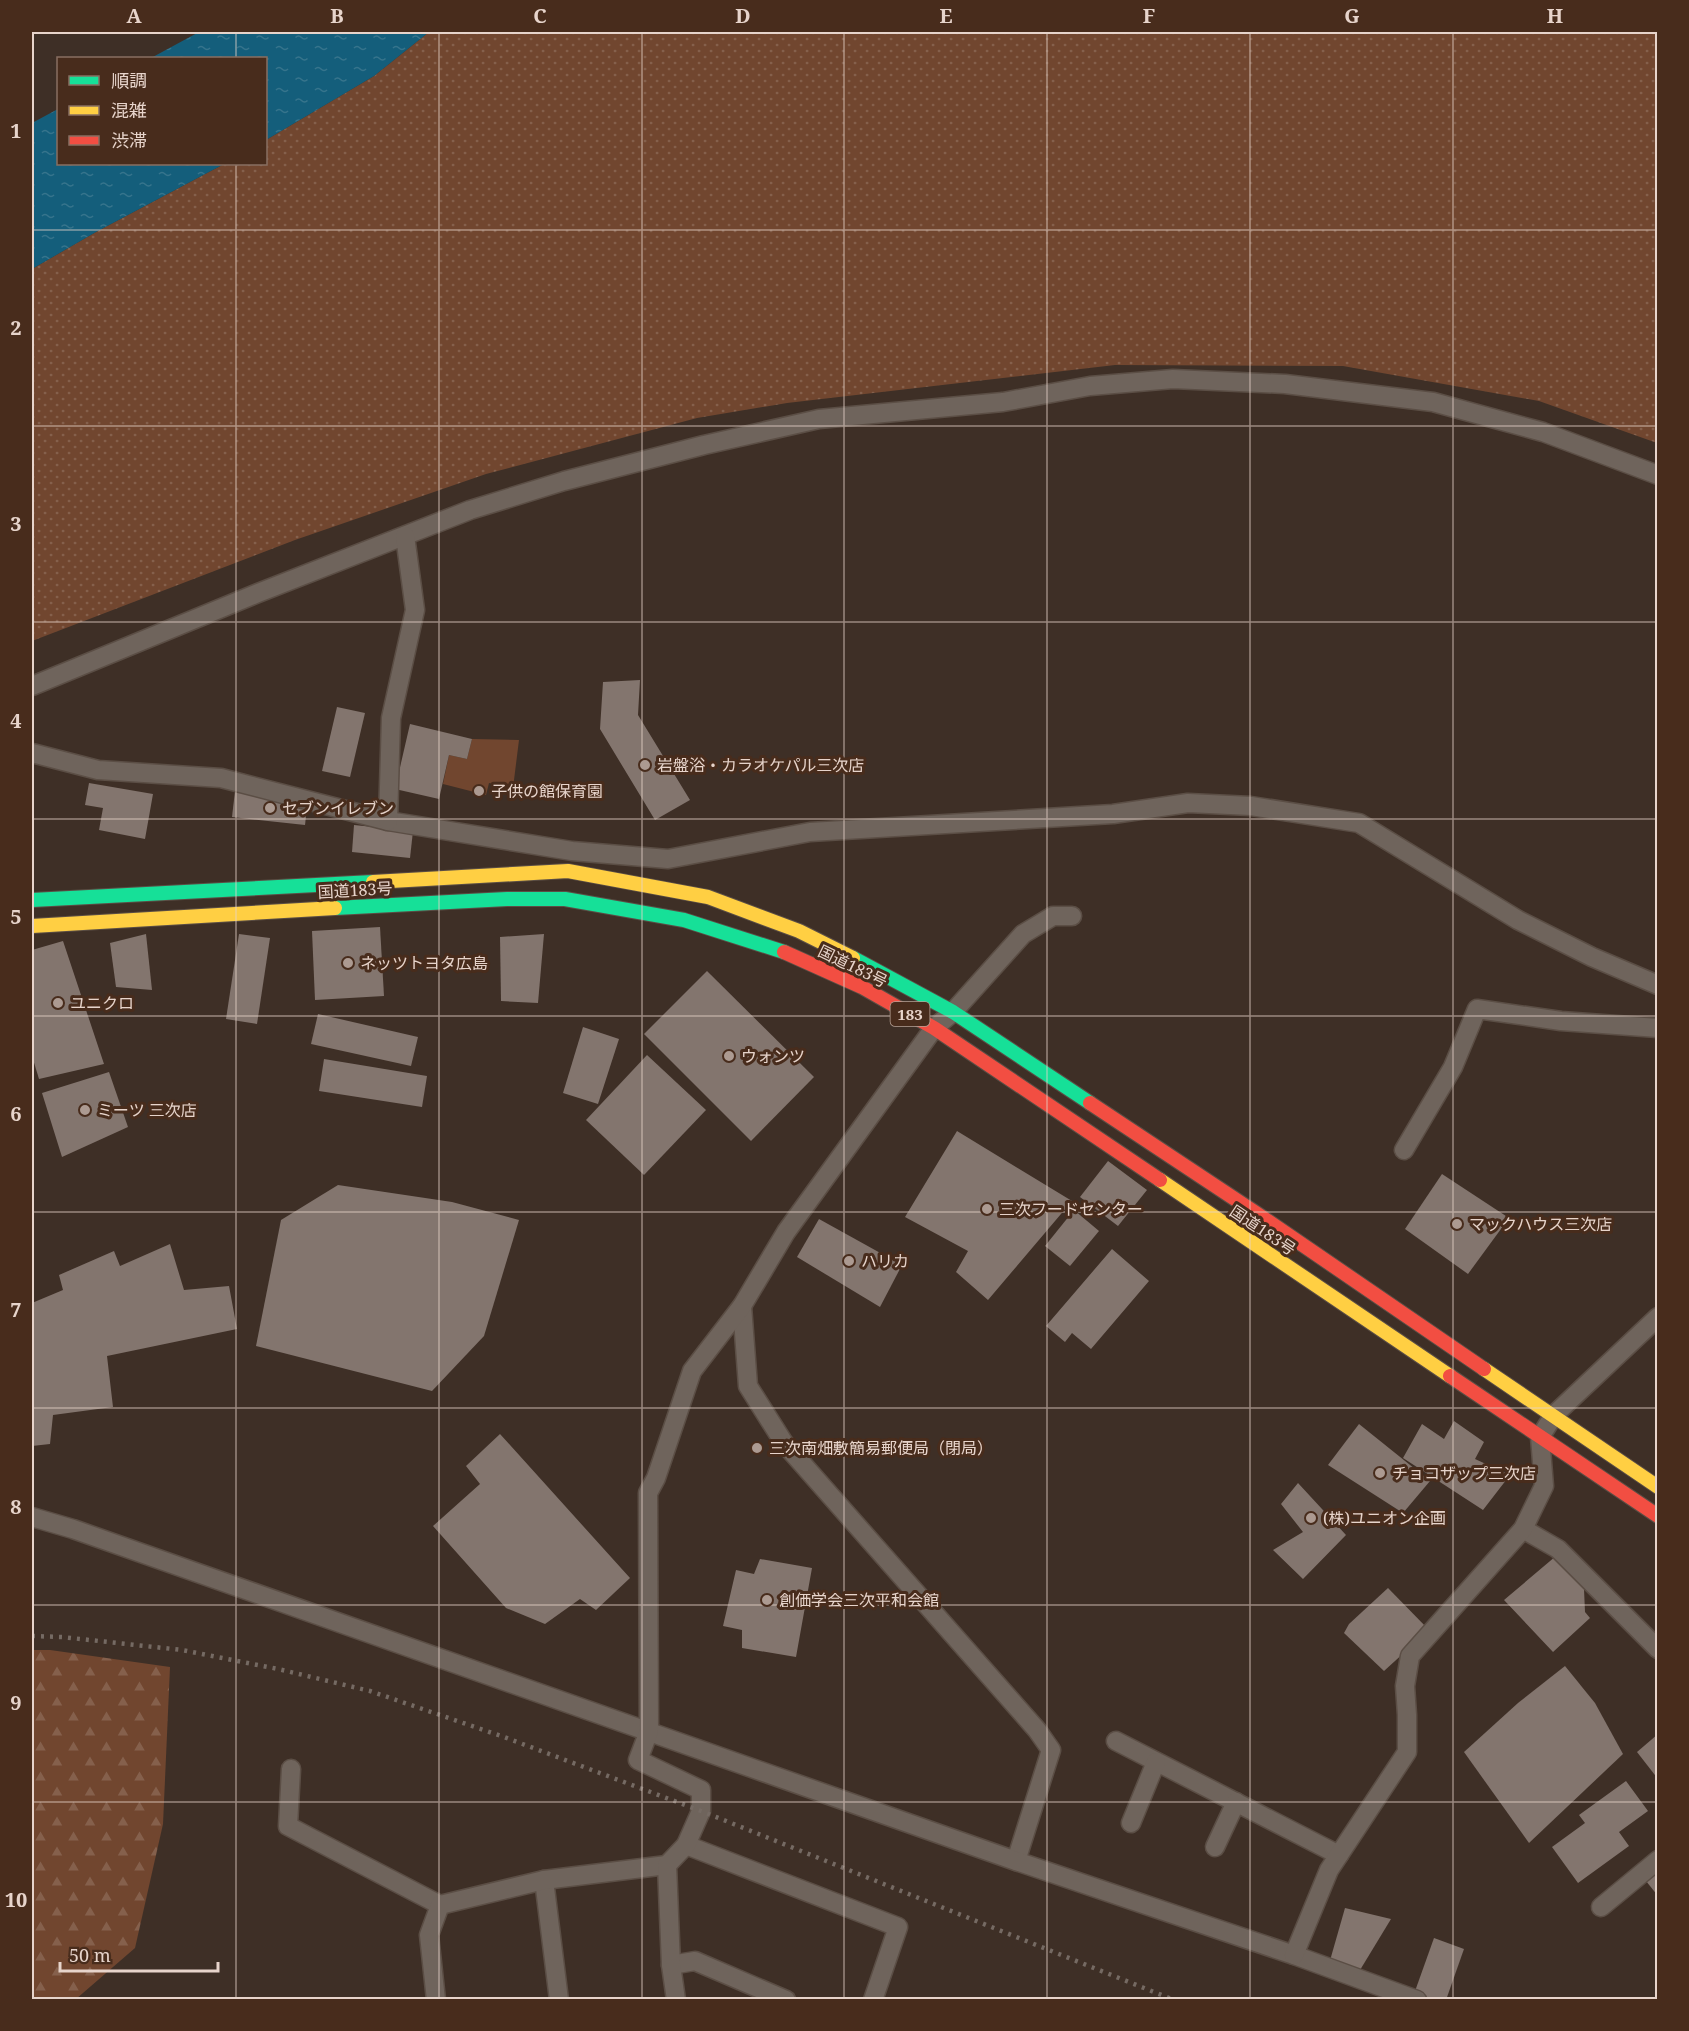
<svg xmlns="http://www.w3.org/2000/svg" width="1689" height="2031" viewBox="0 0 1689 2031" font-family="'Noto Serif','Noto Sans JP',serif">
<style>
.grass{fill:url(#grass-dots)}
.forest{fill:url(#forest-firs)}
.pitch{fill:#71462f}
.water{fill:url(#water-ripples)}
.building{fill:#83756e}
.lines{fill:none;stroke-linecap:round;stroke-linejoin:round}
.street-casing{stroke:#5b4e45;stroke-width:21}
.fast-casing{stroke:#5b4e45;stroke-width:16}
.slow-casing{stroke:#5b4e45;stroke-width:16}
.jam-casing{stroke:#5b4e45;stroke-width:16}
.street{stroke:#6f645c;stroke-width:18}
.fast{stroke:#16e098;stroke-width:14}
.slow{stroke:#ffcf43;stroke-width:14}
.jam{stroke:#f24e42;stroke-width:14}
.rail{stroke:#756a63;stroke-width:4.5;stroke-dasharray:3 6;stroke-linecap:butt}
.grid{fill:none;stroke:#e7d4cb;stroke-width:1.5;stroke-opacity:0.55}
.poi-dot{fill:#ac9a91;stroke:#482c1c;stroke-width:2}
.labels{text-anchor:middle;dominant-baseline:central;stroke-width:6;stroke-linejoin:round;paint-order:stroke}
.shield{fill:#482c1c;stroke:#b7a296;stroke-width:1.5}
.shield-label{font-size:15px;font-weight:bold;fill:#e7d4cb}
.poi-label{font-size:16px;fill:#e7d4cb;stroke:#482c1c;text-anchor:start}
.street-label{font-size:16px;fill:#e7d4cb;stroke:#482c1c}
.neatline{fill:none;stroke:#e7d4cb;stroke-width:2}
.grid-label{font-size:20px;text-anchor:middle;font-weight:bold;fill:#e7d4cb}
</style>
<defs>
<pattern id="grass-dots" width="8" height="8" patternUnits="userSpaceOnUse" patternTransform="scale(1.5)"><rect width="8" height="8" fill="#71462f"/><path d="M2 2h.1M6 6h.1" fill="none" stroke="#85604c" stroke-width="1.8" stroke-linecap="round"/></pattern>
<pattern id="forest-firs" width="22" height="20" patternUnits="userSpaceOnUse" patternTransform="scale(1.5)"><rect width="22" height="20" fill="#71462f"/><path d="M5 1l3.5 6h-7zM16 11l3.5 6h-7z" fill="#85604c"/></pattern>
<pattern id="water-ripples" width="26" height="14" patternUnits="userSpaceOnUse" patternTransform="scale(1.5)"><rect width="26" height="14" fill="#145e7b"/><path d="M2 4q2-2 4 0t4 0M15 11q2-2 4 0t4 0" fill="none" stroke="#36748c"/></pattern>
</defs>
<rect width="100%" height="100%" fill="#3e2f26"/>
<path class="grass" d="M429 32H1657V443L1539 401 1343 366 1115 365 787 403 697 418 486 474 295 540 32 641V269L96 232 224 164H266V140L374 76Z"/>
<path class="forest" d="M32 1650H50L170 1667 163 1824 135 1948 76 1999H32Z"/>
<path class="pitch" d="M472 739 519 740 513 788 489 783 486 795 443 784 449 755 467 759Z"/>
<g class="water">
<path d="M199 32H429L374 76 266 140V58H151Z"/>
<path d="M58 109V164H224L96 232 32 269V123Z"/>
</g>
<g class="building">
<path d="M640 680 638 715 690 800 655 820 600 729 603 682Z"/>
<path d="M337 707 365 713 350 777 322 771Z"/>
<path d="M410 724 472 739 467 759 449 755 439 799 395 789Z"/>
<path d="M89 783 153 794 145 839 99 830 103 808 85 805Z"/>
<path d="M235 791 308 799 305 825 232 817Z"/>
<path d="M354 825 413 831 410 858 352 852Z"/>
<path d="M380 927 384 996 315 1000 312 931Z"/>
<path d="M146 934 152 990 116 987 110 943Z"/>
<path d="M239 934 270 938 257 1024 226 1019Z"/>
<path d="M544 934 538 1003 501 1001 500 937Z"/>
<path d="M63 941 104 1064 39 1079 32 1056V950Z"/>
<path d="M707 971 814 1077 751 1141 644 1034Z"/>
<path d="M318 1014 418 1037 411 1066 311 1044Z"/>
<path d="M583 1027 619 1039 598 1104 563 1093Z"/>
<path d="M647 1055 706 1110 644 1175 586 1120Z"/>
<path d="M324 1059 427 1076 422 1107 319 1091Z"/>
<path d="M109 1072 128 1127 62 1157 42 1093Z"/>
<path d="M957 1131 1072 1201 988 1300 956 1272 968 1251 905 1217Z"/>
<path d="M1108 1161 1147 1190 1118 1226 1080 1197Z"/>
<path d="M1442 1174 1509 1218 1468 1274 1405 1229Z"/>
<path d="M338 1185 452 1202 519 1220 484 1336 432 1391 256 1346 281 1220Z"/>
<path d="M1074 1210 1099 1231 1070 1266 1045 1246Z"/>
<path d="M819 1219 902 1265 880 1307 797 1257Z"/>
<path d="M170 1244 184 1290 229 1286 237 1329 107 1356 113 1407 53 1415 50 1444 32 1446V1303L63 1290 59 1275 114 1251 120 1266Z"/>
<path d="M1112 1249 1149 1281 1091 1349 1072 1333 1065 1342 1046 1326Z"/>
<path d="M1454 1421 1484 1442 1475 1459 1510 1475 1483 1510 1403 1458 1422 1424 1444 1439Z"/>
<path d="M1359 1424 1430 1481 1403 1513 1328 1465Z"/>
<path d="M500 1434 630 1578 596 1610 580 1599 545 1624 506 1608 433 1526 480 1484 466 1466Z"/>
<path d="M1298 1483 1346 1535 1303 1579 1273 1550 1303 1532 1281 1504Z"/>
<path d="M1556 1556 1584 1589 1585 1612 1590 1618 1553 1652 1504 1600Z"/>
<path d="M760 1559 812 1568 796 1657 742 1648V1630L723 1626 736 1570 754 1574Z"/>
<path d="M1388 1588 1429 1630 1384 1671 1344 1633 1349 1624Z"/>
<path d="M1565 1666 1595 1703 1623 1754 1529 1843 1464 1752 1518 1703Z"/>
<path d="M1658 1734V1779L1637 1752Z"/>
<path d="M1626 1781 1648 1811 1619 1832 1629 1846 1578 1883 1552 1847 1585 1823 1579 1815Z"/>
<path d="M1658 1872V1896L1646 1881Z"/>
<path d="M1345 1908 1391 1919 1357 1975 1329 1964Z"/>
<path d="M1434 1938 1464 1949 1446 2000H1437L1414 1994Z"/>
</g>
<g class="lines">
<g class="street-casing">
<g id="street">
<path d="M32 686 258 593 470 510 564 481 704 445 819 419 1003 402 1090 386 1173 379 1285 384 1433 402 1543 432 1658 475"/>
<path d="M32 753 98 770 221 778 388 821 572 851 668 859 810 832 1113 814 1188 803 1251 806 1359 823 1518 920 1592 957 1658 985"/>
<path d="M388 821 391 718 415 610 405 536"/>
<path d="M1404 1150 1453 1067 1477 1009 1561 1021 1658 1028"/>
<path d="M742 1306 748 1386 784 1443 1037 1730 1051 1750 1016 1861"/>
<path d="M32 1517 73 1529 1016 1861 1294 1955 1417 2000"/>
<path d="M1523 1529 1558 1549 1658 1649"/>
<path d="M1116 1741 1339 1855"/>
<path d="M291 1769 288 1826 440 1905"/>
<path d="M1131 1823 1156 1762"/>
<path d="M686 1845 898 1927 873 2000"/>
<path d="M1215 1847 1236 1802"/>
<path d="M544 1880 559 2000"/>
<path d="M1601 1907 1658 1860"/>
<path d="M1294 1955 1329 1870 1407 1752V1715L1405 1686 1410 1656 1523 1529 1544 1486 1540 1437 1554 1415 1658 1317"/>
<path d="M671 1965 695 1961 786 2000"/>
<path d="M436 2000 429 1935 440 1905 544 1880 667 1865"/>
<path d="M676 2000 671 1965 667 1865 686 1845 701 1811V1790L638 1760 649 1731 648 1493 656 1478 692 1371 742 1306 786 1232 934 1028 953 1012 1023 934 1053 916H1072"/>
</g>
</g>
<g class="fast-casing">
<g id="fast">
<path d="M32 900 373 882"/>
<path d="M335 908 507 899H565L684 920 784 952"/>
<path d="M853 958 953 1012 1090 1103"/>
</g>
</g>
<g class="slow-casing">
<g id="slow">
<path d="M373 882 568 871 708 897 799 931 853 958"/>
<path d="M32 926 335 908"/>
<path d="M1160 1180 1450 1376"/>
<path d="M1484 1369 1658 1487"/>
</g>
</g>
<g class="jam-casing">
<g id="jam">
<path d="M784 952 862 987 934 1028 1160 1180"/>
<path d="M1090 1103 1259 1215 1484 1369"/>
<path d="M1450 1376 1658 1516"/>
</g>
</g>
<use href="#street" class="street"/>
<use href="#fast" class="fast"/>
<use href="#slow" class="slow"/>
<use href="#jam" class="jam"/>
<path class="rail" d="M32 1636 62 1637 182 1650 278 1669 370 1691 504 1737 701 1811 1174 2000"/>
</g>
<path class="grid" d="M236 32V58M439 32V2000M642 32V2000M844 32V2000M1047 32V2000M1250 32V2000M1453 32V2000M236 164V2000M32 230H1658M32 426H1658M32 622H1658M32 819H1658M32 1016H1658M32 1212H1658M32 1408H1658M32 1605H1658M32 1802H1658"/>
<g class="poi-dot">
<circle cx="645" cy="765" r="6"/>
<circle cx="479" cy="791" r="6"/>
<circle cx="270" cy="808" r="6"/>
<circle cx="348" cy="963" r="6"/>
<circle cx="58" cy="1003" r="6"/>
<circle cx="729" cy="1056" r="6"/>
<circle cx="85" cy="1110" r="6"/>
<circle cx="987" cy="1209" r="6"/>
<circle cx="1457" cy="1224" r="6"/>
<circle cx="849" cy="1261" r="6"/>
<circle cx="757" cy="1448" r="6"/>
<circle cx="1380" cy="1473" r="6"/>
<circle cx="1311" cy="1518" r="6"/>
<circle cx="767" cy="1600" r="6"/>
</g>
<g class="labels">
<rect class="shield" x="890.5" y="1002" width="39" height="24" rx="4.5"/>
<g class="shield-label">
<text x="910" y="1014">183</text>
</g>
<g class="poi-label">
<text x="657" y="765">岩盤浴・カラオケパル三次店</text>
<text x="491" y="791">子供の館保育園</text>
<text x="282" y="808">セブンイレブン</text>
<text x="360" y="963">ネッツトヨタ広島</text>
<text x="70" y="1003">ユニクロ</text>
<text x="741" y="1056">ウォンツ</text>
<text x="97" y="1110">ミーツ 三次店</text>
<text x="999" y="1209">三次フードセンター</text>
<text x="1469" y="1224">マックハウス三次店</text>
<text x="861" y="1261">ハリカ</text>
<text x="769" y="1448">三次南畑敷簡易郵便局（閉局）</text>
<text x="1392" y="1473">チョコザップ三次店</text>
<text x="1323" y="1518">(株)ユニオン企画</text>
<text x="779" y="1600">創価学会三次平和会館</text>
</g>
<g class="street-label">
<text transform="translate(355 890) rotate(-3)">国道183号</text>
<text transform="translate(853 966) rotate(26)">国道183号</text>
<text transform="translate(1263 1230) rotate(34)">国道183号</text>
</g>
</g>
<rect width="1689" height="2031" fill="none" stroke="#482c1c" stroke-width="66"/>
<rect x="57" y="57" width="210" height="108" fill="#482c1c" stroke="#886f62" stroke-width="1.5"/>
<rect x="69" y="76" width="30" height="9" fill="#16e098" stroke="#886f62" stroke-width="1.5"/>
<text x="111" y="87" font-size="18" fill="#e7d4cb">順調</text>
<rect x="69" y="106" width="30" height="9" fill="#ffcf43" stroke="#886f62" stroke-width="1.5"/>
<text x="111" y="117" font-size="18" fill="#e7d4cb">混雑</text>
<rect x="69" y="136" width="30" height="9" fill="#f24e42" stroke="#886f62" stroke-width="1.5"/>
<text x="111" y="147" font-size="18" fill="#e7d4cb">渋滞</text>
<path d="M60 1962v9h158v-9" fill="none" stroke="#e7d4cb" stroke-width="3"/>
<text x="69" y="1962" font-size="18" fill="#e7d4cb" stroke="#482c1c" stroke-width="4.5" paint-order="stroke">50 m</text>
<rect x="33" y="33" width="1623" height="1965" class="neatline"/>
<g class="grid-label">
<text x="134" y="23">A</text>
<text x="337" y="23">B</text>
<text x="540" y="23">C</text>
<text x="743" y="23">D</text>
<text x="946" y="23">E</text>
<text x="1149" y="23">F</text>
<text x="1352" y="23">G</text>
<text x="1555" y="23">H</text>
<text x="16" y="138">1</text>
<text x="16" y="335">2</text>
<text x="16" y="531">3</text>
<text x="16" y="728">4</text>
<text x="16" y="924">5</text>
<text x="16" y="1121">6</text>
<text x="16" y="1317">7</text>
<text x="16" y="1514">8</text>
<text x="16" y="1710">9</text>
<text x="16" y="1907">10</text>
</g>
</svg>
